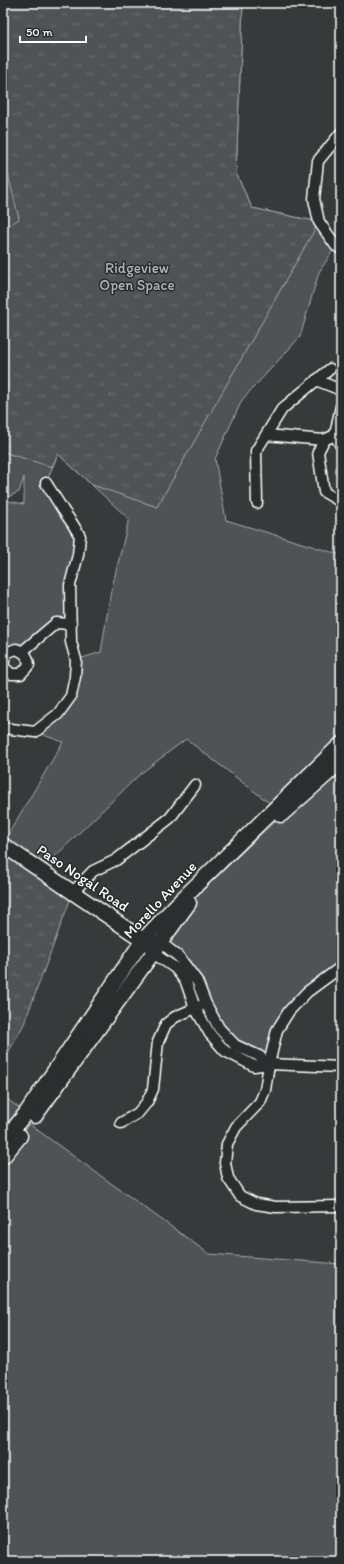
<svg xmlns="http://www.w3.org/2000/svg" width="344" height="1564" viewBox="0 0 344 1564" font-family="Itim,sans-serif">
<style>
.grass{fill:#505354;stroke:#a8a9aa}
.park{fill:url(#park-tufts);stroke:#a8a9aa}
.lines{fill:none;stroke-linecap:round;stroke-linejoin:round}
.street-casing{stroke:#fff;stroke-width:13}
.secondary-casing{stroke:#fff;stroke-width:17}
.street{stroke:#2a2d2e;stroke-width:10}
.secondary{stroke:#2a2d2e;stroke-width:14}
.labels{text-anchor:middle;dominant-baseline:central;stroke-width:3;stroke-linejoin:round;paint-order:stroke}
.park-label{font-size:15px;fill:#b0b2b2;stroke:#2a2d2e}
.street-label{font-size:15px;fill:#fff;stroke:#2a2d2e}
</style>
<defs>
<pattern id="park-tufts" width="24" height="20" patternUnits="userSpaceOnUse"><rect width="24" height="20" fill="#505354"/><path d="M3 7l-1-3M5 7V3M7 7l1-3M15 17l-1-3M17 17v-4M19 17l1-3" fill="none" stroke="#6a6d6e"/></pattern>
</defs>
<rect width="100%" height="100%" fill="#373a3b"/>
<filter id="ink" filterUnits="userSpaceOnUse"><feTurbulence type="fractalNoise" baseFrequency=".025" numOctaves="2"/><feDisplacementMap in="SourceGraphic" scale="8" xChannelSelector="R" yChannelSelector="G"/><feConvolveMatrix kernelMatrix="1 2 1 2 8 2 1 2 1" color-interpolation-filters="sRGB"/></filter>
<g filter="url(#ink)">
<g class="grass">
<path d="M3 3H243L236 173 252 208 319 222 336 246 319 272 300 337 242 400 215 459 226 520 341 555V744L276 808 186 739 140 774 41 870 3 843 63 742 35 732 71 696 76 660 101 652 111 591 129 519 58 454 46 483 80 536 71 624 56 623 30 644 3 651V500L24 504V477L19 492 3 499Z"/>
<path d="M341 762V967L289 1011 269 1064 235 1045 197 981 160 942 185 907 282 814Z"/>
<path d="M29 1124 209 1254 341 1264V1561H3V1157Z"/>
</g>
<g class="park">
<path d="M3 3H243L236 173 252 208 319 222 157 507 92 485 58 454 52 467 3 452V229L19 219 7 170 3 163Z"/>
<path d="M3 845 73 892 24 1024 3 1062Z"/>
<path d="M3 1096 26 1113 3 1142Z"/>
</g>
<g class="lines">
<g class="street-casing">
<g id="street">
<path d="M341 133 318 161 314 199 319 222 336 246 341 249"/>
<path d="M316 380 341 390"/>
<path d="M341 406 335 435 341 446"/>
<path d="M266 435 324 440"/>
<path d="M335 435 324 440 318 452 324 492 341 502"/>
<path d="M257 503 256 451 282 409 330 369"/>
<path d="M23 651 56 623 71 624"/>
<path d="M3 665 6 653 16 649C25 652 28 656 29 665L21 674H11L3 666"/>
<path d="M3 728 35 732 58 714 71 696 75 677 76 660 71 642 70 585 78 555 80 536 72 523 63 510 46 483"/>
<path d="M73 892 93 871 116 860 170 818 195 785"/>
<path d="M143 940 160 942 179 957 197 981 206 1004 219 1028 235 1045 259 1056 269 1064 254 1066 225 1051 210 1034 195 1008 186 982 175 968 153 953Z"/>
<path d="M341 967 307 992 289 1011 277 1030 269 1064 265 1090 260 1102 236 1127 227 1144 225 1163 228 1178 240 1196 256 1204 276 1207 341 1206"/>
<path d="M269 1064 341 1067"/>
<path d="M121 1123 138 1113 147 1102 153 1089 158 1042 166 1024 175 1017 200 1006"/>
</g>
</g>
<g class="secondary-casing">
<g id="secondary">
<path d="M281 815 341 762"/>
<path d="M3 845 143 940"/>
<path d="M35 1116 189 903"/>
<path d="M3 1142 26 1113 143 940 178 903 341 744"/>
<path d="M3 1157 20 1136"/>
</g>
</g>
<use href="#street" class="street"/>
<use href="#secondary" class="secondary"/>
</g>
</g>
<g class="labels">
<g class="park-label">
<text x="137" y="268">Ridgeview<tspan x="137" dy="17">Open Space</tspan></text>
</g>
<g class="street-label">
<text transform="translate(83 878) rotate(34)">Paso Nogal Road</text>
<text transform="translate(160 900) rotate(-47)">Morello Avenue</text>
</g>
</g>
<rect width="344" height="1564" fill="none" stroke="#2a2d2e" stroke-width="16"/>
<rect x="8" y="8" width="328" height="1548" fill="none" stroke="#fff" stroke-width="1.5" filter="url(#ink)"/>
<path d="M20 36v6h66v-6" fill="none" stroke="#ffffff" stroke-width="2"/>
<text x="26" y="36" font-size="12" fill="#ffffff" stroke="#2a2d2e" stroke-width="3" paint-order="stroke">50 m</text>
</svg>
